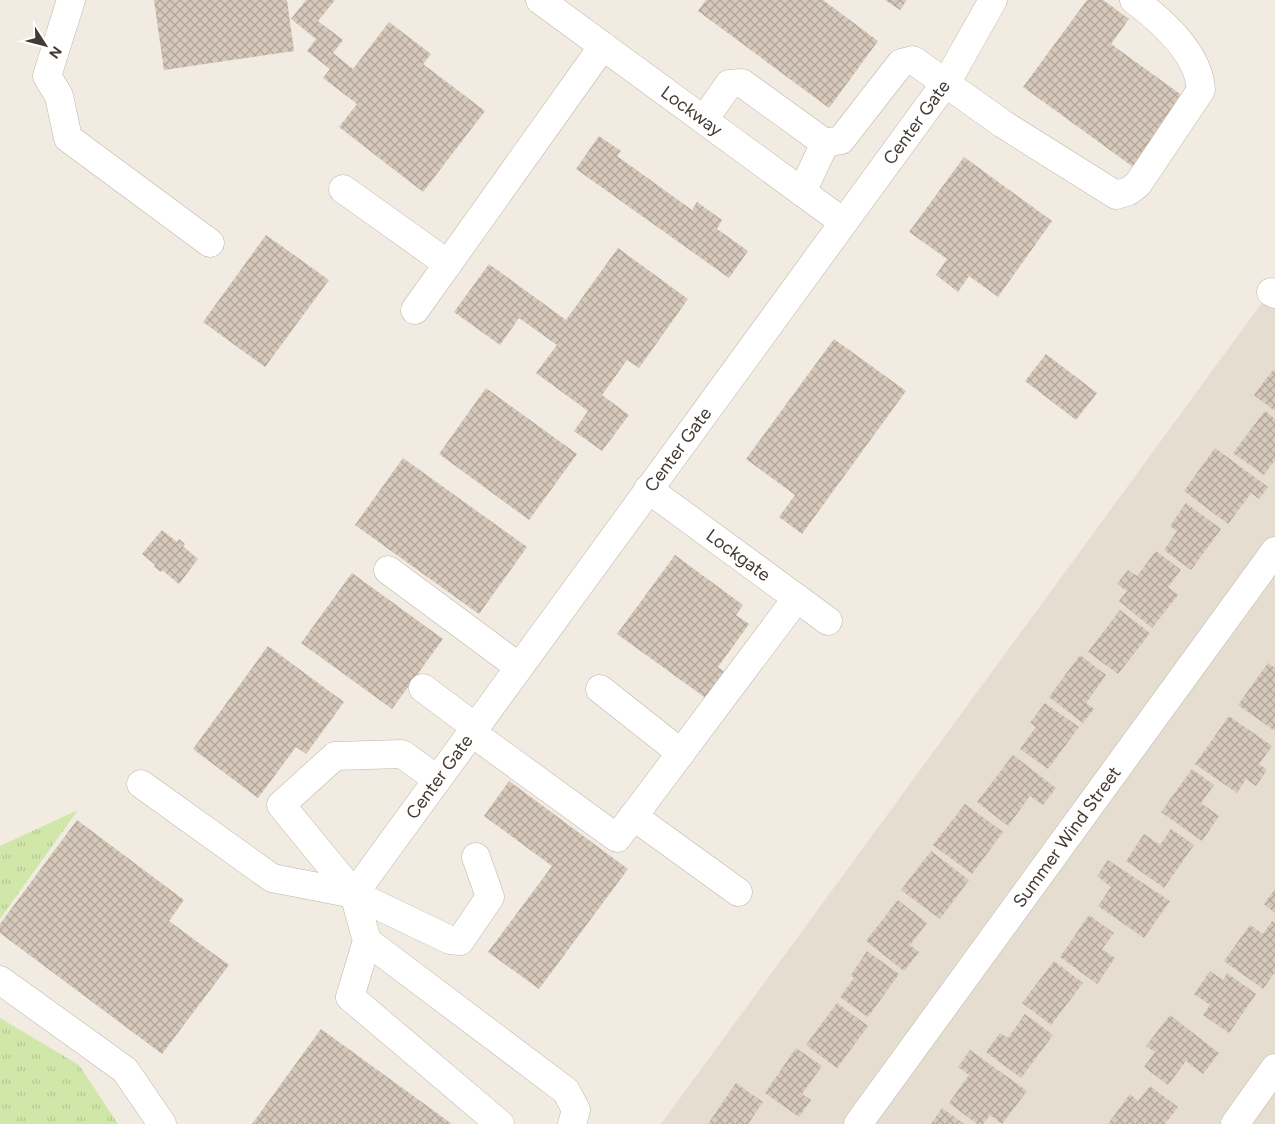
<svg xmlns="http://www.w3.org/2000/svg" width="1275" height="1124" viewBox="0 0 1275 1124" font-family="Figtree,sans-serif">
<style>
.residential{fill:#e5ddd0}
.grass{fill:url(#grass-tufts)}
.building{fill:url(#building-cross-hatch)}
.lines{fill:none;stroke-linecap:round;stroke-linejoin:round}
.minor-casing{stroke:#bfb5a8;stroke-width:29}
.minor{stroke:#fff;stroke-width:28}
.labels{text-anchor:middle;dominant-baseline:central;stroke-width:4.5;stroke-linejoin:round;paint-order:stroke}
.street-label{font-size:18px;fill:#433b33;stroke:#fff}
</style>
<defs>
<pattern id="grass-tufts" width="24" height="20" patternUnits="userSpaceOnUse" patternTransform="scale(1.25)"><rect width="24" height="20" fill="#d1e7a9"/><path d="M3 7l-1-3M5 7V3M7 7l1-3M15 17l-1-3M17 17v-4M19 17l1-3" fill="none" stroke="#b5c792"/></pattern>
<pattern id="building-cross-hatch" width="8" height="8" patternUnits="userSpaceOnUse" patternTransform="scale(1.25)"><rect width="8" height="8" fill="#d6c8ba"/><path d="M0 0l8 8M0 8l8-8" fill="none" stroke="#afa498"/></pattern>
</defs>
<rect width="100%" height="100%" fill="#f1ebe2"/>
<path class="residential" d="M1275 285V1124H661Z"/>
<g class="grass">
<path d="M78 810 0 919V846Z"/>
<path d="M0 1018 79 1065 118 1124H0Z"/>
</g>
<g class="building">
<path d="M154 0H287L294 51 164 70Z"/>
<path d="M306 0H335L318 21 343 40 333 53 353 69 389 22 431 54 423 64 485 111 423 192 339 127 357 104 323 78 330 69 307 51 316 39 291 19Z"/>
<path d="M706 0H823L878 41 829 108 698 11Z"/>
<path d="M885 0H907L900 10Z"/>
<path d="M1087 0H1103L1129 19 1111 44 1187 99 1136 169 1023 87Z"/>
<path d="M599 136 621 151 617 156 692 210 697 202 722 220 717 229 748 251 729 278 576 169Z"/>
<path d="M964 157 1052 221 998 297 969 276 958 292 936 275 947 259 909 232Z"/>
<path d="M266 235 329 280 265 367 203 322Z"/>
<path d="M618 248 688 299 639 368 627 360 602 395 629 415 602 451 574 431 588 411 536 373 557 345 519 318 500 345 454 312 489 264 566 320Z"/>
<path d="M834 339 906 391 802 534 779 517 795 495 746 459Z"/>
<path d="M1046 354 1097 393 1076 420 1025 381Z"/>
<path d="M1273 370 1275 371V411L1254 395Z"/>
<path d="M486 388 577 454 529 520 439 454Z"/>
<path d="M1265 411 1275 419V460L1264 475 1233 453Z"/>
<path d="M1215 448 1268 487 1259 499 1251 493 1228 524 1184 491Z"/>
<path d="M403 458 527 547 479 614 355 525Z"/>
<path d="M1186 503 1221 529 1191 570 1164 550 1177 531 1170 526Z"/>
<path d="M162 530 177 542 179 539 185 544 183 546 198 559 179 584 162 570 161 572 154 567 155 565 142 554Z"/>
<path d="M1156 551 1181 570 1168 587 1178 595 1152 628 1119 601 1127 591 1117 584 1128 570 1137 576Z"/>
<path d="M675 555 743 605 736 615 749 624 718 667 733 678 714 704 617 634Z"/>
<path d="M352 573 443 639 392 709 301 643Z"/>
<path d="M1120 610 1150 633 1118 674 1088 652Z"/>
<path d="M268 646 344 702 306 754 296 747 258 798 193 749Z"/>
<path d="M1080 655 1106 675 1086 703 1094 709 1083 723 1049 697Z"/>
<path d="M1268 663 1275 668V731L1238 705Z"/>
<path d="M1045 703 1079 727 1048 769 1020 749 1036 727 1030 723Z"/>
<path d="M1229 716 1272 746 1259 764 1267 770 1256 786 1246 779 1237 793 1195 764Z"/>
<path d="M1013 755 1056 788 1043 805 1030 796 1008 826 977 802Z"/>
<path d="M1192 769 1214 785 1201 803 1219 816 1202 841 1161 812Z"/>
<path d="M509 781 628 869 539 989 488 952 552 866 484 816Z"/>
<path d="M965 804 1003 832 972 874 933 845Z"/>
<path d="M77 820 184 900 169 921 229 965 162 1054 0 933V924Z"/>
<path d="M1171 829 1194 845 1164 888 1126 861 1144 834 1160 845Z"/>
<path d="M931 851 969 880 940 919 901 890Z"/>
<path d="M1108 860 1170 901 1144 938 1098 906 1111 887 1097 876Z"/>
<path d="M1275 889V913L1264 904Z"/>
<path d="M898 900 927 923 910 945 919 952 904 971 866 941Z"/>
<path d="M1089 915 1114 933 1102 949 1115 958 1097 984 1060 957Z"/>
<path d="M1272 921 1275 923V972L1263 989 1224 961 1250 925 1263 934Z"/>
<path d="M867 951 899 974 868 1017 840 997 854 978 851 975Z"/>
<path d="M1054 961 1083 983 1051 1025 1022 1003Z"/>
<path d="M1210 971 1223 980 1227 973 1256 994 1229 1033 1203 1015 1210 1005 1194 994Z"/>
<path d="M837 1003 868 1026 837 1068 806 1045Z"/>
<path d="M1025 1014 1053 1035 1021 1078 986 1052 1000 1033 1008 1038Z"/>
<path d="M1170 1015 1219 1053 1203 1074 1186 1061 1168 1085 1144 1067 1155 1052 1146 1046Z"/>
<path d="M321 1029 452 1124H252Z"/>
<path d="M796 1048 822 1066 802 1094 811 1100 799 1117 765 1093Z"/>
<path d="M970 1050 1027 1091 1002 1124 990 1115 983 1124H977L949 1103 969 1075 958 1067Z"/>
<path d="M736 1083 763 1102 748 1124H708Z"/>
<path d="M1150 1086 1178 1107 1165 1124H1108L1130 1094 1138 1101Z"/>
<path d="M942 1108 964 1124H931Z"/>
</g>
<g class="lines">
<g class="minor-casing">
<g id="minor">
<path d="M71 0 47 76 59 96 68 138 210 243"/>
<path id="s1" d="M540 0 843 222"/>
<path d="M704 120 729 84 742 83 825 143 841 140 901 63 913 60 1003 124 1116 195 1129 191 1138 184 1201 90C1199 53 1162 21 1134 0"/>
<path d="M343 189 448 264"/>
<path d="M802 192 825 143"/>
<path d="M1271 292 1275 294"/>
<path d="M415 310 603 46"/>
<path id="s2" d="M648 489 828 621"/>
<path d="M388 570 519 667"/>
<path d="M423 688 475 727"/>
<path d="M600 689 681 753"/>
<path d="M471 732 617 838 797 598"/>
<path d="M437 779 402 754 335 756 281 805 354 894 367 941 350 997 500 1124"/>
<path d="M141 784 272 878 354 894 450 940 460 941 490 897 476 857"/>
<path d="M633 816 738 892"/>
<path id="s3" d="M354 894 949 78 993 0"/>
<path d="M367 941 566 1091 576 1110 572 1124"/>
<path d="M0 980 125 1070 162 1124"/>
<path id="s4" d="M858 1124 1275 551"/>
<path d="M1235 1124 1275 1068"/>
</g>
</g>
<use href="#minor" class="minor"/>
</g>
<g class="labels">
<g class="street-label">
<text stroke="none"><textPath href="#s1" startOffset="188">Lockway</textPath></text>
<text stroke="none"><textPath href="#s3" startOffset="955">Center Gate</textPath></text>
<text stroke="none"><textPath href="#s3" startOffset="550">Center Gate</textPath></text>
<text stroke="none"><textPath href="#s2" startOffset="112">Lockgate</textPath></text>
<text stroke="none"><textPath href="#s3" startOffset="145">Center Gate</textPath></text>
<text stroke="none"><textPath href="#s4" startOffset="355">Summer Wind Street</textPath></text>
</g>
</g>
<g transform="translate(45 45) rotate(126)" stroke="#ffffff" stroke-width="4" paint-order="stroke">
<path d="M0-4L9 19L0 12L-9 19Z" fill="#433b33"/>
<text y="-8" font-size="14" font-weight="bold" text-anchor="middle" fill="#433b33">N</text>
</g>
</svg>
